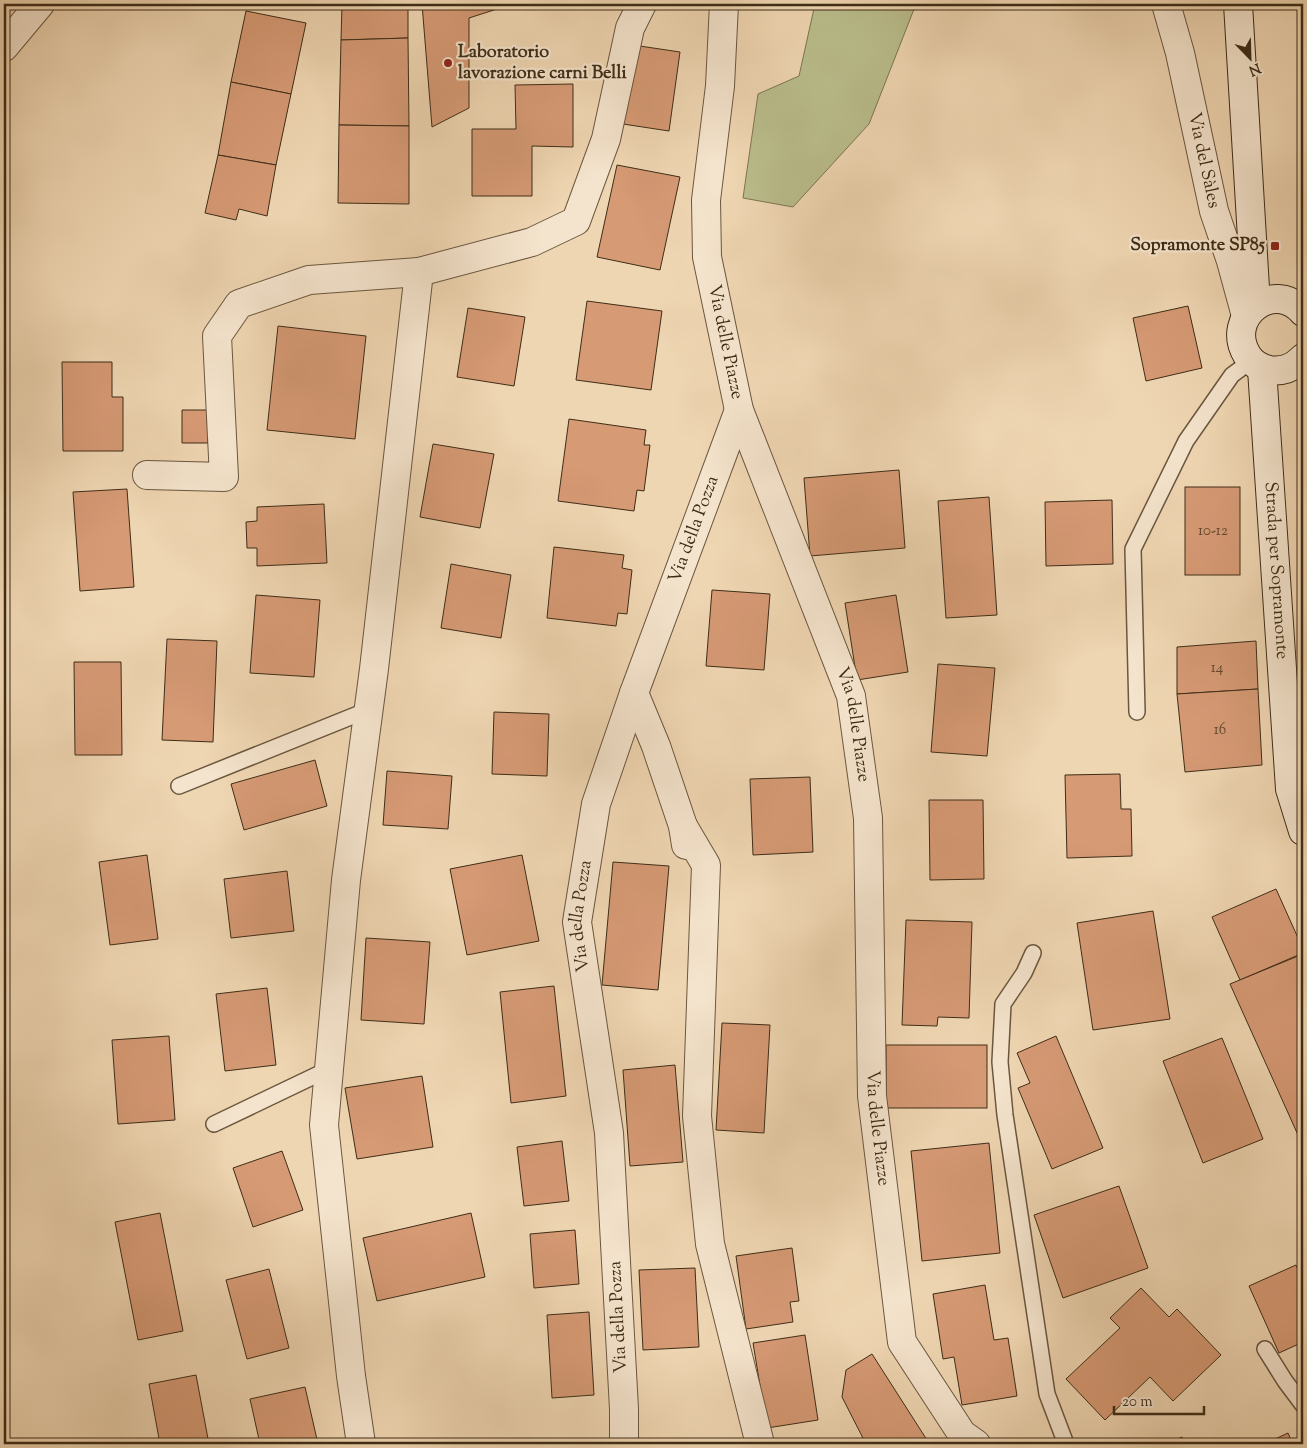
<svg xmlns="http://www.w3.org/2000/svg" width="1307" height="1448" viewBox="0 0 1307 1448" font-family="'Sorts Mill Goudy',serif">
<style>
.green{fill:#babd8c;stroke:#7c7552}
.building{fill:#d69a75;stroke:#3e2d17}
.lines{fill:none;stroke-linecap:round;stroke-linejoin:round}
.service-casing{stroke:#6a573e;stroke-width:18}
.minor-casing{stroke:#6a573e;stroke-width:30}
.secondary-casing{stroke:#3e2d17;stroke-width:30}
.service{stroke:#f5e4cd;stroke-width:15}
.minor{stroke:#f5e4cd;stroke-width:28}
.secondary{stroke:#f5e4cd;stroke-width:28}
.poi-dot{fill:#8f2418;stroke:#f5e4cd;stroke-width:2}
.labels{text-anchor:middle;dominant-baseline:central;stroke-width:4.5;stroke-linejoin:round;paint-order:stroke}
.number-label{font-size:15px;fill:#64482e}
.poi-label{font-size:18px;font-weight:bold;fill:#3e2d17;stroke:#f5e4cd;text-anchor:start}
.street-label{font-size:18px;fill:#3e2d17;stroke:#f5e4cd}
</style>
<rect width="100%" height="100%" fill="#efd6b2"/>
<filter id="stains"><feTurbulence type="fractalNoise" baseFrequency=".004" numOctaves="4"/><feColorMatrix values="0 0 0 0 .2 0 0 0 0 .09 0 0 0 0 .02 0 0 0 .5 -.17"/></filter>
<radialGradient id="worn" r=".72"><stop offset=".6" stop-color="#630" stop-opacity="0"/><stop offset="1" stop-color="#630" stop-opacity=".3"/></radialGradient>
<path class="green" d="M815 4H916L869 124 793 207 743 198 758 94 799 76Z"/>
<g class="building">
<path d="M342 4H408V38L341 40Z"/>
<path d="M422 4H497V9L469 18V108L432 127Z"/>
<path d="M246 11 306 23 291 94 231 82Z"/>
<path d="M408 38 409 126 339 125 341 40Z"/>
<path d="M633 45 680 52 669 131 623 124Z"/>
<path d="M231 82 291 94 276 165 218 155Z"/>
<path d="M573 84V147L532 146V196H472V129H516L515 85Z"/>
<path d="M339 125 409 126V204L338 203Z"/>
<path d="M218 155 276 165 267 216 239 209 236 220 205 213Z"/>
<path d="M617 165 680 177 660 270 597 257Z"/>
<path d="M587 301 662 311 651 390 576 380Z"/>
<path d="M1188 306 1202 368 1146 381 1133 318Z"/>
<path d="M468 308 525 317 514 386 457 377Z"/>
<path d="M278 326 366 336 355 439 267 430Z"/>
<path d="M62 362H112V397H123V451H63Z"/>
<path d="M182 410H207L208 443H182Z"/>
<path d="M569 419 646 430 644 445H650L644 491 637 490 634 511 558 501Z"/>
<path d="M433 444 494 454 480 528 420 517Z"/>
<path d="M899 470 905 548 810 556 804 478Z"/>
<rect x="1185" y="487" width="55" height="88"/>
<path d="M127 489 134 587 80 591 73 492Z"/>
<path d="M989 497 997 615 946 618 938 501Z"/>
<path d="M1112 500 1113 564 1046 566 1045 502Z"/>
<path d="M324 504 327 563 257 566V548H247L246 522 257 521V507Z"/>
<path d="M554 547 624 555 622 568 632 570 627 614 618 613 616 626 547 618Z"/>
<path d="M451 564 511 575 501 638 441 628Z"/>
<path d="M712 590 770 594 764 670 706 666Z"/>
<path d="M256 595 320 600 314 677 250 673Z"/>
<path d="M896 595 908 672 857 680 845 603Z"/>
<path d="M167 639 217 641 213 742 162 740Z"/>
<path d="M1256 641 1258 689 1177 694V647Z"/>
<path d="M74 662H121L122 755H75Z"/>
<path d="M938 664 995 668 987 756 931 752Z"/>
<path d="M1258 689 1262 765 1185 772 1177 694Z"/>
<path d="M494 712 549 714 547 776 492 774Z"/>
<path d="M315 760 327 806 244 830 231 784Z"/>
<path d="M387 771 452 776 448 829 383 825Z"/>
<path d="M1120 774 1121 809H1131L1132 856 1067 858 1065 775Z"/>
<path d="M810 777 813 852 753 855 750 779Z"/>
<path d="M929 800H983L984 879 930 880Z"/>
<path d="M147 855 158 939 110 945 99 862Z"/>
<path d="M522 855 539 941 467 955 450 869Z"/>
<path d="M613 862 669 866 658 990 602 985Z"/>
<path d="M287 871 294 931 231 938 224 879Z"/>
<path d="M1276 889 1303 949V953L1240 980 1212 917Z"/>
<path d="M1153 911 1170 1019 1093 1030 1077 923Z"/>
<path d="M906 920 972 922 969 1018 938 1017 937 1026 902 1025Z"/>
<path d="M366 938 430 942 424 1024 361 1020Z"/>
<path d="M1303 954V1133L1298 1135 1230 984Z"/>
<path d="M554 986 566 1096 511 1103 500 992Z"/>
<path d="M267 988 276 1065 225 1071 216 994Z"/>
<path d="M722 1023 770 1025 764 1133 716 1130Z"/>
<path d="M169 1036 175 1120 118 1124 112 1040Z"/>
<path d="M1056 1036 1103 1148 1052 1169 1018 1088 1030 1083 1017 1053Z"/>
<path d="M1222 1038 1263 1139 1203 1163 1163 1061Z"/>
<rect x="886" y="1045" width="101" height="63"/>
<path d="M675 1065 683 1162 630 1166 623 1070Z"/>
<path d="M422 1076 433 1147 357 1159 345 1088Z"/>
<path d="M562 1141 569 1201 524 1206 517 1147Z"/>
<path d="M989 1143 1000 1253 922 1261 911 1151Z"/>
<path d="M282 1151 303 1210 253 1227 233 1168Z"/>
<path d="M1119 1186 1148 1268 1063 1298 1034 1215Z"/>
<path d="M160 1213 183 1331 138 1340 115 1222Z"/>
<path d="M471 1213 485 1277 377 1301 363 1238Z"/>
<path d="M575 1230 579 1284 534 1288 530 1234Z"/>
<path d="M792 1248 799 1301 790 1302 793 1322 746 1329 736 1256Z"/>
<path d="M1296 1265 1303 1281V1342L1279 1353 1249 1286Z"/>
<path d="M695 1268 699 1347 643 1350 639 1270Z"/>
<path d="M269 1269 289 1348 247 1359 226 1280Z"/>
<path d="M985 1285 994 1340 1008 1338 1017 1396 962 1405 954 1357 943 1359 933 1294Z"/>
<path d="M1141 1288 1169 1317 1177 1309 1221 1355 1173 1401 1150 1377 1105 1420 1066 1379 1120 1328 1110 1318Z"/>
<path d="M589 1312 594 1395 552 1398 547 1315Z"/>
<path d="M805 1335 818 1420 767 1428 753 1343Z"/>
<path d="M872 1354 927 1440 929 1444H866L842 1397 846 1370Z"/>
<path d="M196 1375 209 1444H160L149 1384Z"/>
<path d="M305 1387 318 1444H260L250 1399Z"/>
<path d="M1288 1433 1293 1444H1264Z"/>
<path d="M1182 1437 1185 1444H1166Z"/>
</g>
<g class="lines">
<g class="service-casing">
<g id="service">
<path d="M1137 712 1133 549 1186 441 1232 375 1251 361"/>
<path d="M179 786 368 710"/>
<path d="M1033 953 1024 973 1003 1004 1000 1062 1005 1115 1047 1394 1066 1444"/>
<path d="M214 1124 329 1069"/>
<path d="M1265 1349 1285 1381 1303 1405"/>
</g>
</g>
<g class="minor-casing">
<g id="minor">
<path id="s1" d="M724 4 720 86 706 200 707 257 739 410 851 696 868 818 872 1096 902 1342 962 1434 976 1444"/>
<path id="s2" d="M1166 4 1180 53 1214 211 1231 261 1246 316"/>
<path d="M4 47 40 4"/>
<path d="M147 475 224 477 217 336 239 304 309 280 419 272"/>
<path d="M634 693 656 746 683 826 686 845"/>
<path d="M683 826 706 865 697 1116 710 1244 760 1444"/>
<path d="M361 1444 351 1376 324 1125 346 880 374 669 419 272 532 242 576 221 606 139 630 28 642 4"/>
<path id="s3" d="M624 1444V1409L609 1133 577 922 596 804 634 693 739 410"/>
</g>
</g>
<g class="secondary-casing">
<g id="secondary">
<path d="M1238 4 1256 305"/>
<path d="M1303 312C1274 278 1224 317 1247 355 1252 363 1260 368 1269 370 1283 372 1293 368 1303 358"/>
<path id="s4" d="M1262 369 1290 789 1303 831"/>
</g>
</g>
<use href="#service" class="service"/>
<use href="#minor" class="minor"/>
<use href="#secondary" class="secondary"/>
</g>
<g class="poi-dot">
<circle cx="448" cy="63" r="5"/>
<rect x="1270" y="241" width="10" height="10" rx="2.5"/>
</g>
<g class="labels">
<g class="number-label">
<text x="1213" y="531">10-12</text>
<text x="1217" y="668">14</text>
<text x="1220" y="730">16</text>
</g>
<g class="poi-label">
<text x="458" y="53">Laboratorio<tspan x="458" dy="21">lavorazione carni Belli</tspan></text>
<text x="1265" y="246" text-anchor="end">Sopramonte SP85</text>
</g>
<g class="street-label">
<text stroke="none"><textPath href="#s2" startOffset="161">Via del Sàles</textPath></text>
<text stroke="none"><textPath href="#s1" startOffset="341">Via delle Piazze</textPath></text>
<text stroke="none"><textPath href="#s3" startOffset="936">Via della Pozza</textPath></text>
<text stroke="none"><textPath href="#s4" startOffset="202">Strada per Sopramonte</textPath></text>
<text stroke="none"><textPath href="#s1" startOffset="746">Via delle Piazze</textPath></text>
<text stroke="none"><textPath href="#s3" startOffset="531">Via della Pozza</textPath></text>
<text stroke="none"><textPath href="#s1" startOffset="1151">Via delle Piazze</textPath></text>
<text transform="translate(619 1317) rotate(-93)">Via della Pozza</text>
</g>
</g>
<rect width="1307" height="1448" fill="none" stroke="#efd6b2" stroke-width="20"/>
<rect x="5" y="5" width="1297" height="1438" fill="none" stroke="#3e2d17" stroke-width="2.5"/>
<rect x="10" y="10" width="1287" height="1428" fill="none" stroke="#3e2d17"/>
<g transform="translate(1250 58) rotate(157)" stroke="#f5e4cd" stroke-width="4" paint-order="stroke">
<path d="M0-4L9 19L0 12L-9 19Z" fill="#3e2d17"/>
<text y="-8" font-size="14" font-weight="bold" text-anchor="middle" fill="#3e2d17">N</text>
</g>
<path d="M1114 1406v8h90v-8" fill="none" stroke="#3e2d17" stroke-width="2.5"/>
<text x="1122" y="1406" font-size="15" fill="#3e2d17" stroke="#f5e4cd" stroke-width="4" paint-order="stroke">20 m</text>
<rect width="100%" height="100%" filter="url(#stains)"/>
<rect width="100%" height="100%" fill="url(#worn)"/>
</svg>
